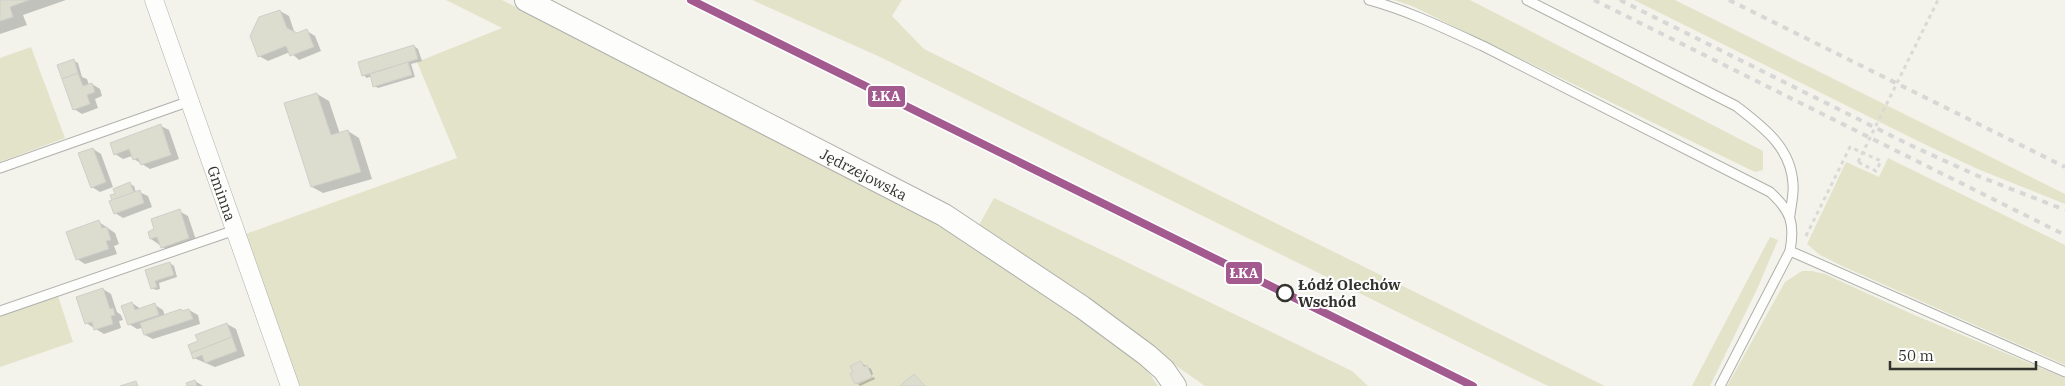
<svg xmlns="http://www.w3.org/2000/svg" width="2065" height="386" viewBox="0 0 2065 386" font-family="'IBM Plex Serif',serif">
<style>
.green{fill:#e3e3ca}
.shadow{fill:#0003}
.building{fill:#ddddcf;stroke:#cfcfca}
.lines{fill:none;stroke-linecap:round;stroke-linejoin:round}
.service-casing{stroke:#b0b0ab;stroke-width:11}
.minor-casing{stroke:#b0b0ab;stroke-width:19}
.tertiary-casing{stroke:#b0b0ab;stroke-width:24}
.path{stroke:#d9d9d6;stroke-width:3;stroke-dasharray:4 4;stroke-linecap:butt}
.service{stroke:#fdfdfc;stroke-width:9}
.minor{stroke:#fdfdfc;stroke-width:18}
.tertiary{stroke:#fdfdfc;stroke-width:22}
.rail{stroke:#d7d7d5;stroke-width:4;stroke-dasharray:6 6;stroke-linecap:butt}
.path-bridge{stroke:#d9d9d6;stroke-width:3;stroke-dasharray:4 4;stroke-linecap:butt}
.rail-1-casing{stroke:#fff;stroke-width:11}
.rail-1{stroke:#a35b8f;stroke-width:8}
.stop-dot{fill:#fff;stroke:#33332e;stroke-width:2.5}
.labels{text-anchor:middle;dominant-baseline:central;stroke-width:4;stroke-linejoin:round;paint-order:stroke}
.street-label{font-size:15px;fill:#33332e;stroke:#fff}
.stop-label{font-size:15px;font-weight:bold;fill:#33332e;stroke:#fff;text-anchor:start}
.line-badge{stroke:#fff;stroke-width:2}
.badge-label{font-size:14px;text-anchor:middle;font-weight:bold;fill:#fff}
</style>
<rect width="100%" height="100%" fill="#f3f3ec"/>
<g class="green">
<path d="M446 0H502L933 219 1129 352 1143 364 1158 386H295L243 235 457 158 417 62 502 28Z"/>
<path d="M752 0H902L892 16 924 49 1605 386H1548L878 56Z"/>
<path d="M1394 0H1470L1763 151V170L1755 172 1412 6Z"/>
<path d="M1634 0H1675L2065 194V204L1980 170 1926 145Z"/>
<path d="M31 47 65 138 0 162V58Z"/>
<path d="M1888 158 2065 245V365L1842 266 1820 255 1807 244 1846 162 1879 177Z"/>
<path d="M994 198 1352 371 1368 386H1205L978 227Z"/>
<path d="M1770 237 1778 240 1758 287 1710 386H1692Z"/>
<path d="M1802 271H1812L1825 274 1912 314 2065 378V386H1727L1785 282Z"/>
<path d="M58 296 73 342 0 367V316Z"/>
</g>
<g class="shadow">
<path d="M0 0H66L23 15 27 25 0 34Z"/>
<path d="M280 11 289 16 295 34 307 31 315 36 321 51 299 60 290 52 268 61 259 56Z"/>
<path d="M414 46 418 49 422 61 411 64 415 77 378 88 375 86 372 76 367 78 363 75Z"/>
<path d="M74 61 78 63 82 77 87 79 89 85 92 84 100 89 102 96 95 99 98 108 82 114 74 109Z"/>
<path d="M317 94 329 101 340 134 348 131 359 138 372 179 323 193 312 187Z"/>
<path d="M161 126 169 130 179 159 150 169 134 159 132 156 123 159 115 154Z"/>
<path d="M93 149 101 154 113 187 100 192 92 187Z"/>
<path d="M130 184 134 186 136 193 139 192 148 196 152 207 123 218 115 213 116 195Z"/>
<path d="M179 211 188 216 197 243 170 252 151 239 149 232 156 230Z"/>
<path d="M99 222 115 233 119 244 114 246 117 254 85 264 77 259Z"/>
<path d="M170 263 174 266 177 277 159 283 160 289 156 290 152 288 147 271Z"/>
<path d="M103 289 111 294 117 312 121 315 123 320 119 321 121 328 104 334 86 323Z"/>
<path d="M132 303 141 309 155 305 163 310 165 316 189 310 198 315 200 324 153 339 145 335 142 328 137 329 129 324Z"/>
<path d="M227 324 236 329 245 356 215 367 194 358 199 342Z"/>
<path d="M861 363 871 369 873 374 857 384Z"/>
<path d="M874 377 875 379 860 386 858 384Z"/>
<path d="M195 381 203 386H188Z"/>
</g>
<g class="building">
<path d="M0 0H29L10 7 13 17 0 21Z"/>
<path d="M280 10 287 28 297 33 307 29 314 47 290 56 286 46 258 57 250 36 259 17Z"/>
<path d="M414 45 418 59 362 76 358 62Z"/>
<path d="M74 59 78 73 62 79 57 65Z"/>
<path d="M408 62 412 75 373 87 370 74Z"/>
<path d="M78 73 83 86 92 83 95 92 87 95 90 104 73 110 62 79Z"/>
<path d="M317 93 331 135 348 130 361 172 311 187 284 103Z"/>
<path d="M161 124 171 155 141 165 138 158 133 160 129 149 114 155 110 143Z"/>
<path d="M93 148 106 182 91 188 78 153Z"/>
<path d="M130 182 134 193 112 200 110 195 115 194 113 189Z"/>
<path d="M140 190 144 203 114 214 109 201Z"/>
<path d="M180 209 189 238 161 248 157 237 150 239 148 232 154 229 151 219Z"/>
<path d="M99 220 102 228 107 227 111 240 106 241 109 249 76 260 66 232Z"/>
<path d="M170 262 174 275 155 281 157 287 151 289 145 270Z"/>
<path d="M103 288 110 309 113 308 115 315 111 316 113 324 94 330 92 322 85 324 76 297Z"/>
<path d="M132 302 135 310 155 303 159 315 128 325 121 306Z"/>
<path d="M181 309 182 311 189 309 193 319 144 335 140 323Z"/>
<path d="M227 323 232 337 191 353 188 345 198 341 195 335Z"/>
<path d="M232 337 237 351 205 363 202 355 193 359 191 353Z"/>
<path d="M861 361 864 367 867 365 872 377 855 384 850 374 853 372 850 366Z"/>
<path d="M914 374 925 386H901L903 383Z"/>
<path d="M195 380 197 386H187L186 383Z"/>
<path d="M136 381 138 386H120Z"/>
</g>
<g class="lines">
<g class="service-casing">
<g id="service">
<path d="M1369 0C1409 11 1446 29 1483 46L1770 192C1791 211 1795 223 1790 251L2065 372"/>
<path d="M1527 0 1736 106C1763 127 1791 147 1793 184 1794 194 1791 205 1790 215"/>
<path d="M0 168 190 101"/>
<path d="M0 311 235 230"/>
<path d="M1720 386 1790 251"/>
</g>
</g>
<g class="minor-casing">
<g id="minor">
<path id="s1" d="M154 0 290 386"/>
</g>
</g>
<g class="tertiary-casing">
<g id="tertiary">
<path id="s2" d="M526 0 944 215 1082 307 1147 355 1164 370 1175 386"/>
</g>
</g>
<path class="path" d="M1806 236 1850 147 1881 161 1876 171 1858 162"/>
<use href="#service" class="service"/>
<use href="#minor" class="minor"/>
<use href="#tertiary" class="tertiary"/>
<g class="rail">
<path d="M1594 0 2065 235"/>
<path d="M1620 0 1910 145 1978 176 2065 210"/>
<path d="M1729 0 2065 167"/>
</g>
<path class="path-bridge" d="M1858 162 1938 0"/>
<g class="rail-1-casing">
<path id="rail-1" d="M691 0 1473 386"/>
</g>
<use href="#rail-1" class="rail-1"/>
</g>
<circle class="stop-dot" cx="1285" cy="293" r="8"/>
<g class="labels">
<g class="street-label">
<text stroke="none"><textPath href="#s2" startOffset="380">Jędrzejowska</textPath></text>
<text stroke="none"><textPath href="#s1" startOffset="205">Gminna</textPath></text>
</g>
<g class="stop-label">
<text x="1298" y="284">Łódź Olechów<tspan x="1298" dy="17">Wschód</tspan></text>
</g>
</g>
<g class="line-badge">
<rect x="867" y="85" width="39" height="23" rx="5" fill="#a35b8f"/>
<rect x="1225" y="261" width="38" height="24" rx="5" fill="#a35b8f"/>
</g>
<g class="badge-label">
<text x="886" y="101">ŁKA</text>
<text x="1244" y="278">ŁKA</text>
</g>
<path d="M1890 361v8h146v-8" fill="none" stroke="#33332e" stroke-width="2.5"/>
<text x="1898" y="361" font-size="15" fill="#33332e" stroke="#ffffff" stroke-width="4" paint-order="stroke">50 m</text>
</svg>
